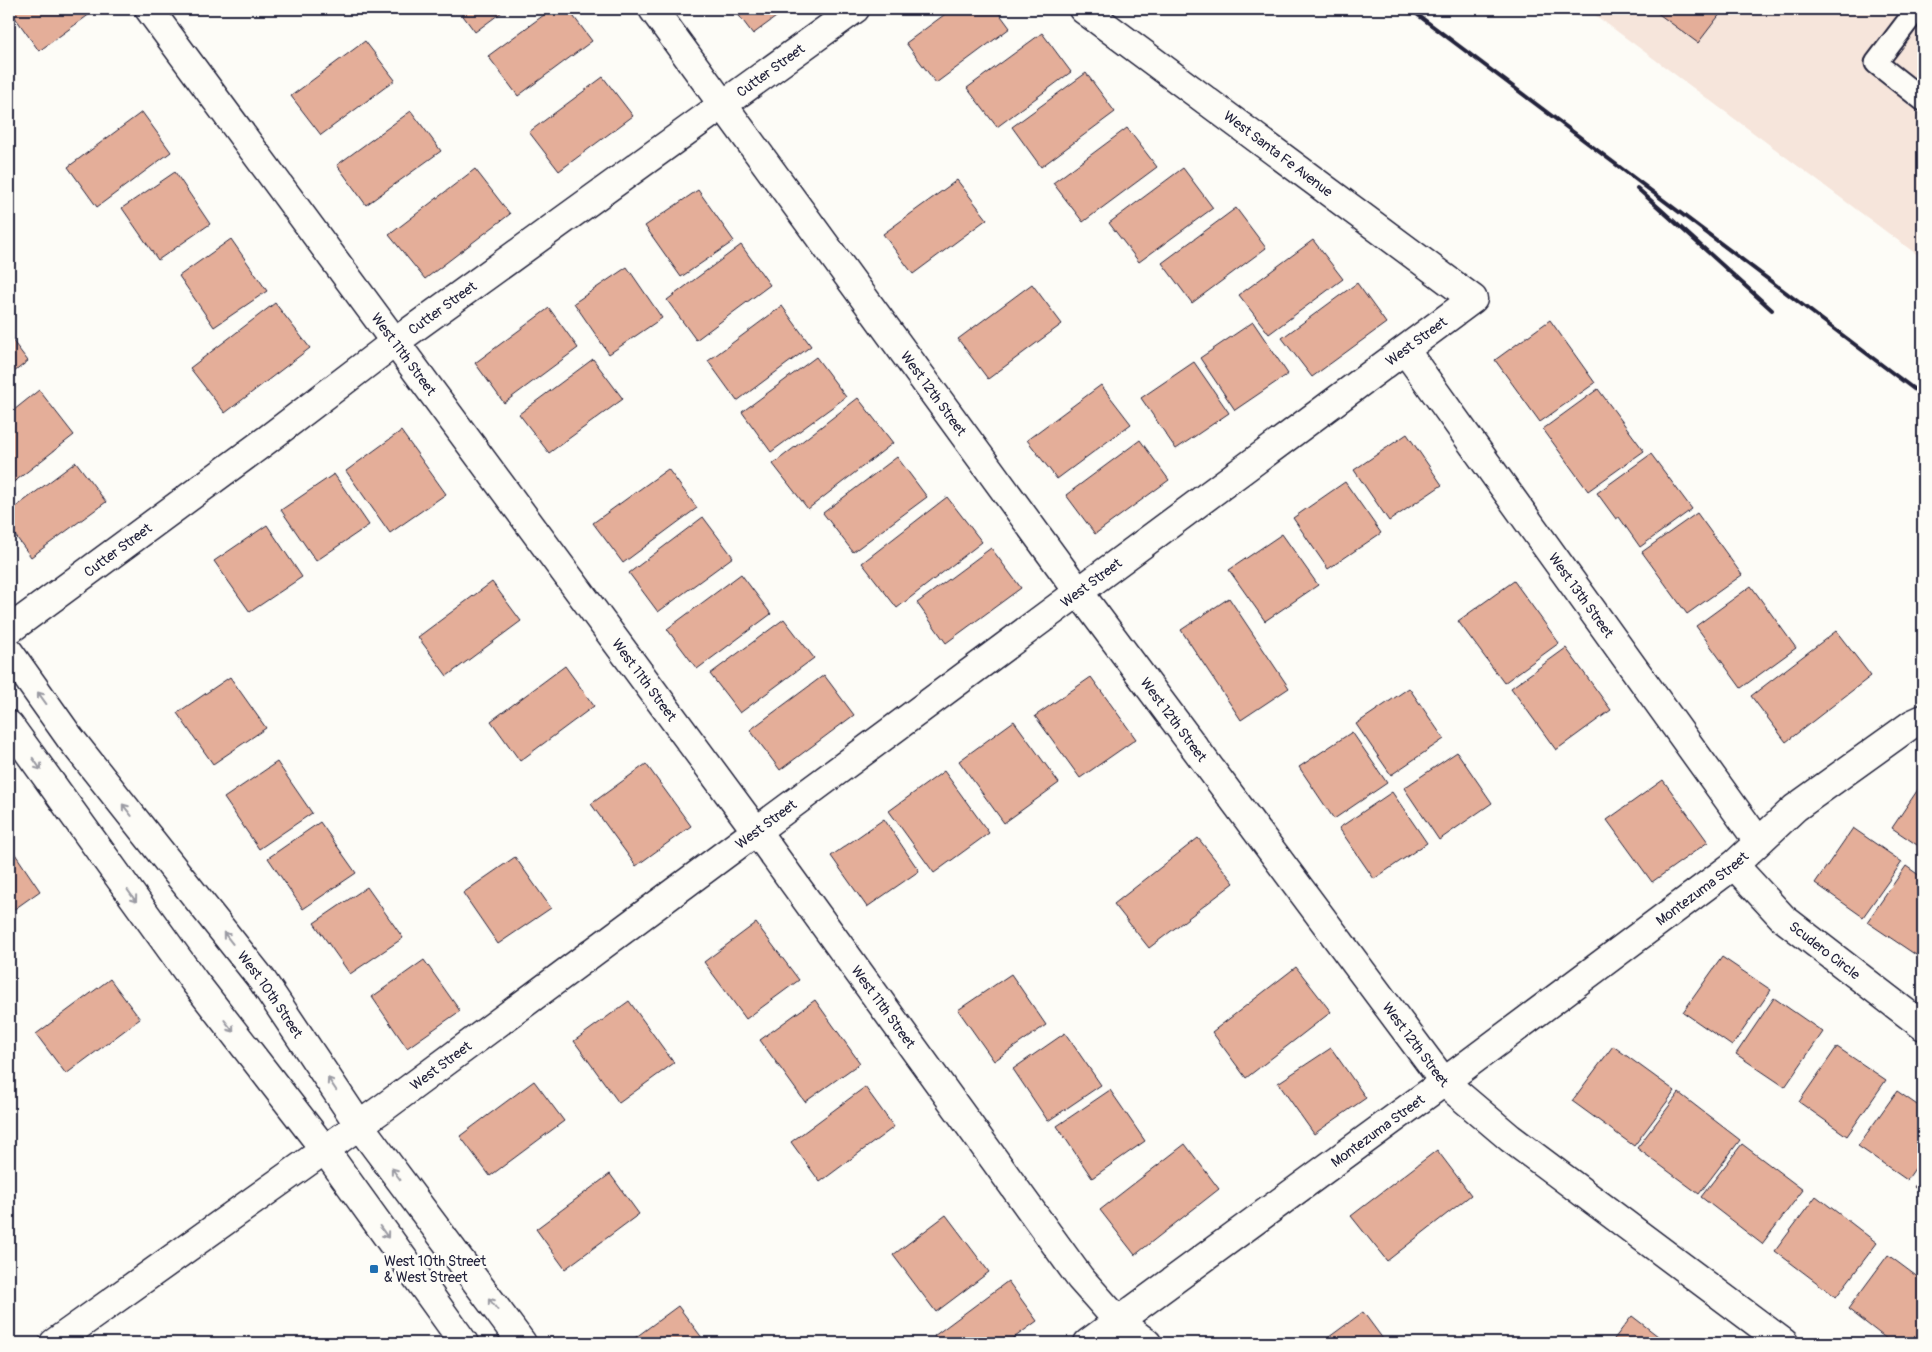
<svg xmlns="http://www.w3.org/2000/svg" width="1932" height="1352" viewBox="0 0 1932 1352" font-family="Pangolin,sans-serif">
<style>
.built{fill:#f6e5db}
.building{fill:#e4ae99;stroke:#22223b}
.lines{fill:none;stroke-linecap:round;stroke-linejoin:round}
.lane-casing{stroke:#22223b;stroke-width:25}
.street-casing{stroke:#22223b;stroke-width:31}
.secondary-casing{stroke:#22223b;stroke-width:31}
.lane{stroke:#fdfcf7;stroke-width:21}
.street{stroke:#fdfcf7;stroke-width:28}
.secondary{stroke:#fdfcf7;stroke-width:28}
.rail{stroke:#22223b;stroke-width:4}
.oneway{stroke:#9a9aa2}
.poi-dot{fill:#1f6fb2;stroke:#fdfcf7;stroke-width:2}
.labels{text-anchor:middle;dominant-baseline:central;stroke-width:4.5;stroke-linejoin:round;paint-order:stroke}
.street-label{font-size:14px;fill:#22223b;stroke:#fdfcf7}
.poi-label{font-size:14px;fill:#22223b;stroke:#fdfcf7;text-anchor:start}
</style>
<rect width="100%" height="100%" fill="#fdfcf7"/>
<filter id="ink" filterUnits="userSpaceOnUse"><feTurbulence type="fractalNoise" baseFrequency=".02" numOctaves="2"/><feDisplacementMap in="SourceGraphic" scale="10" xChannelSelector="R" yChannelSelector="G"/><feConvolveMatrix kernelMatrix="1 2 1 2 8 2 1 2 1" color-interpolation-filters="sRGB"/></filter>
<g filter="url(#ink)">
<path class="built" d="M1587 9H1923V259Z"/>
<g class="building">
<path d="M9 9H92L94 11 39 51Z"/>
<path d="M458 9H506L475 32Z"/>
<path d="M552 9H568L592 41 518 96 488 56Z"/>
<path d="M734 9H787L753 34Z"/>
<path d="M952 9H996L1010 28 936 83 906 43Z"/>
<path d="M1652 9H1724L1698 43Z"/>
<path d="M1042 33 1071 72 997 127 967 88Z"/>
<path d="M365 41 395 80 321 135 291 96Z"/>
<path d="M1086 73 1115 112 1041 167 1012 127Z"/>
<path d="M603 77 633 116 559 171 529 132Z"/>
<path d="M411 111 441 151 366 205 337 165Z"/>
<path d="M142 112 171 152 97 207 68 167Z"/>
<path d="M1127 128 1157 167 1083 222 1053 183Z"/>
<path d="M1183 168 1213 208 1139 262 1109 223Z"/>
<path d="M475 169 510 214 425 279 389 235Z"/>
<path d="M175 172 210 224 158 260 122 208Z"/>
<path d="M957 180 987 219 913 274 883 234Z"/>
<path d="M698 190 734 241 681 277 645 226Z"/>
<path d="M1236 208 1266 248 1192 303 1162 263Z"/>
<path d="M231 239 267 291 214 327 179 276Z"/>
<path d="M1313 240 1343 279 1269 334 1239 295Z"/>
<path d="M741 245 770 285 696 340 667 300Z"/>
<path d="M627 267 662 318 609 354 574 303Z"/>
<path d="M1357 283 1386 323 1312 377 1282 338Z"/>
<path d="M1032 284 1062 324 988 379 958 339Z"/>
<path d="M275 303 310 348 225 413 190 368Z"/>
<path d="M782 306 811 346 737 401 708 361Z"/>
<path d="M549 308 578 348 504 403 475 363Z"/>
<path d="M1550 320 1595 383 1540 422 1495 360Z"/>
<path d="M1253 322 1288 374 1235 410 1200 358Z"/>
<path d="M9 336 28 361 9 376Z"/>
<path d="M816 357 846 397 771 452 742 412Z"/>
<path d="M593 359 623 399 549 453 519 414Z"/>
<path d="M1194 362 1229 413 1176 449 1141 398Z"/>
<path d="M1101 385 1131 424 1057 479 1027 440Z"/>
<path d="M1598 389 1644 451 1588 491 1543 429Z"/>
<path d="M39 390 74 435 9 486V414Z"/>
<path d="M858 398 893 443 808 509 773 464Z"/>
<path d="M401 431 446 494 390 533 346 471Z"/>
<path d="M1407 434 1442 485 1389 521 1354 470Z"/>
<path d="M1140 440 1169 480 1095 534 1066 495Z"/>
<path d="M1651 454 1692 509 1640 547 1619 517 1616 519 1597 493Z"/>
<path d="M897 457 927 497 853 552 823 513Z"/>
<path d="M76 462 106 502 31 557 9 527V512Z"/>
<path d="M668 469 697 508 623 563 593 523Z"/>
<path d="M334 474 369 525 316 561 281 510Z"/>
<path d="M1345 482 1381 533 1328 569 1293 518Z"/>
<path d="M947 497 982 542 897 608 862 563Z"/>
<path d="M1697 513 1742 575 1687 614 1642 552Z"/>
<path d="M703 517 733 557 658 612 629 573Z"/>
<path d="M267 525 302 577 250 612 214 561Z"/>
<path d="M1282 534 1318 585 1265 621 1229 570Z"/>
<path d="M991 548 1021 588 946 643 917 603Z"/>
<path d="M741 574 771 614 697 669 667 629Z"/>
<path d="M1514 581 1559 643 1504 683 1458 621Z"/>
<path d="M492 582 521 621 447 676 418 637Z"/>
<path d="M1751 586 1796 648 1741 688 1696 626Z"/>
<path d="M1229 598 1289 688 1241 720 1181 630Z"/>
<path d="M784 619 814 658 740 713 710 674Z"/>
<path d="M1836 631 1871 676 1786 742 1751 696Z"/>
<path d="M1566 648 1611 710 1556 750 1511 688Z"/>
<path d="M565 666 594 706 520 761 491 721Z"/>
<path d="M824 675 854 715 780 770 750 730Z"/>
<path d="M230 677 266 728 213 764 177 713Z"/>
<path d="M1091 677 1136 739 1080 778 1035 716Z"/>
<path d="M1409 688 1444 739 1391 775 1356 724Z"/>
<path d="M1014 721 1059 783 1004 823 959 761Z"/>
<path d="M1352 732 1387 783 1334 819 1299 767Z"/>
<path d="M1457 752 1492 803 1439 840 1404 788Z"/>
<path d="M277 762 312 813 259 849 224 798Z"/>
<path d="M646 764 691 826 636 866 591 804Z"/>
<path d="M944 771 989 833 934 873 889 811Z"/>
<path d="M1663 780 1708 842 1652 882 1607 820Z"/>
<path d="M1923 782V849L1892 828Z"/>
<path d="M1392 792 1427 843 1374 879 1339 828Z"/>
<path d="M884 819 919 871 867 907 831 856Z"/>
<path d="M320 822 356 873 303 909 268 858Z"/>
<path d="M1853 828 1902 862 1863 917 1815 883Z"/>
<path d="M1198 838 1234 883 1149 948 1114 904Z"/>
<path d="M9 845 40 891 9 913Z"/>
<path d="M515 857 551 908 498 944 463 893Z"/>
<path d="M1906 866 1923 878V945L1916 955 1867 922Z"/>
<path d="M367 887 403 938 350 974 314 923Z"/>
<path d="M756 923 799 980 746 1019 704 962Z"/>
<path d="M1722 957 1771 990 1732 1046 1683 1012Z"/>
<path d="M424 960 460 1011 407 1048 372 997Z"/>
<path d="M1296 967 1331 1012 1246 1078 1212 1032Z"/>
<path d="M1011 974 1046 1025 994 1061 958 1010Z"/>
<path d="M110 979 140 1019 66 1074 36 1034Z"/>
<path d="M1774 998 1823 1032 1785 1087 1736 1054Z"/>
<path d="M815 1000 860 1063 805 1102 760 1040Z"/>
<path d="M629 1001 674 1063 619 1103 574 1041Z"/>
<path d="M1065 1033 1101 1085 1048 1121 1013 1069Z"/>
<path d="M1613 1046 1675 1091 1634 1146 1572 1101Z"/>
<path d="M1837 1047 1886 1080 1847 1136 1799 1102Z"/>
<path d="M1331 1048 1366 1098 1314 1134 1278 1083Z"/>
<path d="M534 1081 564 1121 490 1176 460 1136Z"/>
<path d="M865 1087 894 1127 820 1182 791 1142Z"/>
<path d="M1110 1090 1145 1141 1092 1178 1057 1126Z"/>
<path d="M1897 1091 1923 1109V1157L1907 1180 1858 1146Z"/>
<path d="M1679 1093 1740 1140 1699 1194 1637 1148Z"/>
<path d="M1185 1144 1219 1189 1135 1255 1100 1210Z"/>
<path d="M1742 1144 1803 1190 1762 1244 1701 1197Z"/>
<path d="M1437 1150 1471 1195 1387 1261 1351 1216Z"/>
<path d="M610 1174 639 1214 565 1269 536 1229Z"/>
<path d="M1923 1174V1194L1914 1187Z"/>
<path d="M1816 1196 1877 1243 1836 1297 1775 1251Z"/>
<path d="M946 1215 989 1272 936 1312 893 1255Z"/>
<path d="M1888 1255 1923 1281V1336L1918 1343H1892L1848 1309Z"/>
<path d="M1008 1281 1037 1321 1007 1343H939L934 1336Z"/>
<path d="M678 1306 706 1343H628Z"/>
<path d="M1363 1312 1386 1343H1321Z"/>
<path d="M1632 1316 1667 1343H1611Z"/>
</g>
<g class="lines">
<g class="lane-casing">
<path id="lane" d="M1917 9 1876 63 1923 100"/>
</g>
<g class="street-casing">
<g id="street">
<path id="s1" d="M149 9 757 832 1080 1278 1119 1322 1147 1343"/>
<path id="s2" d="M653 9 1078 591 1444 1082 1510 1138 1784 1343"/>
<path id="s3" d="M1405 350 1758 841"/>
<path id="s4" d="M9 630 268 439 395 342 855 9"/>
<path id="s5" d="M1734 865 1783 918 1923 1026"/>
<path id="s6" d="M54 1343 386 1106 1473 299 1083 9"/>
<path id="s7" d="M1088 1343 1444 1082 1734 865 1795 808 1912 724 1923 719"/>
</g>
</g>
<g class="secondary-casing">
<g id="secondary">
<path id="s8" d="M9 652 70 738 262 980 359 1125 522 1343"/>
<path d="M9 725 194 981 325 1150 464 1343"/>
</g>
</g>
<use href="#lane" class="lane"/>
<use href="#street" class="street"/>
<use href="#secondary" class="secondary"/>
<g class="rail">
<path d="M1410 9 1923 396"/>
<path d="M1637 188 1772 310"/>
</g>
</g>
<defs><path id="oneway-shaft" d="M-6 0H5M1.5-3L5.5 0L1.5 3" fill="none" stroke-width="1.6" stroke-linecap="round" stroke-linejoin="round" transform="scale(1.25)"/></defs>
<g class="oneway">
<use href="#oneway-shaft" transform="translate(42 698) rotate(-126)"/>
<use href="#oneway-shaft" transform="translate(37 764) rotate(55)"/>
<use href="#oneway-shaft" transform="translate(127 810) rotate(-128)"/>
<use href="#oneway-shaft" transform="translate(132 896) rotate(54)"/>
<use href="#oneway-shaft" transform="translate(228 938) rotate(-128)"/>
<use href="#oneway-shaft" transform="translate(229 1026) rotate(52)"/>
<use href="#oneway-shaft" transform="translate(332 1084) rotate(-124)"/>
<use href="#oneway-shaft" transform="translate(396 1174) rotate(-127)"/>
<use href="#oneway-shaft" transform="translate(384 1232) rotate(54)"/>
<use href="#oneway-shaft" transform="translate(493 1304) rotate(-127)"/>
</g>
</g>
<rect class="poi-dot" x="369" y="1264" width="10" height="10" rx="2.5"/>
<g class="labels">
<g class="street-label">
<text stroke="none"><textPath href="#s4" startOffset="945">Cutter Street</textPath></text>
<text transform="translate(1278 154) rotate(37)">West Santa Fe Avenue</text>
<text stroke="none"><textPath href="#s4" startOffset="540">Cutter Street</textPath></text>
<text stroke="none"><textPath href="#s6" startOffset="1691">West Street</textPath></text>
<text stroke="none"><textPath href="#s1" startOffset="429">West 11th Street</textPath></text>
<text stroke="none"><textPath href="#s2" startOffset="476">West 12th Street</textPath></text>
<text stroke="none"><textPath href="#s4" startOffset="135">Cutter Street</textPath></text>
<text stroke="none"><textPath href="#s6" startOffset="1286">West Street</textPath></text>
<text stroke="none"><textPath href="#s3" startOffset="302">West 13th Street</textPath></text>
<text stroke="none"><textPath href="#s1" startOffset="834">West 11th Street</textPath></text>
<text stroke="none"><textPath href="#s2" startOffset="881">West 12th Street</textPath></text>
<text stroke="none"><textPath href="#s6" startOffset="881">West Street</textPath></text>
<text stroke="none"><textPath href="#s7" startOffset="764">Montezuma Street</textPath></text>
<text stroke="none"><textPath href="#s5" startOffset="125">Scudero Circle</textPath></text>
<text stroke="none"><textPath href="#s8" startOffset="431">West 10th Street</textPath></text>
<text stroke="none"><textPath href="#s1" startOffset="1239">West 11th Street</textPath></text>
<text stroke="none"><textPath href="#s2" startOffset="1286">West 12th Street</textPath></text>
<text stroke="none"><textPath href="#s6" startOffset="476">West Street</textPath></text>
<text stroke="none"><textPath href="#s7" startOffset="359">Montezuma Street</textPath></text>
</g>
<g class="poi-label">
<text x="384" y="1261">West 10th Street<tspan x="384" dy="16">&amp; West Street</tspan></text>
</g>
</g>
<rect width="1932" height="1352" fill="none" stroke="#fdfcf7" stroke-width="30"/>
<rect x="15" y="15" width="1902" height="1322" fill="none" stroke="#22223b" stroke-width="2" filter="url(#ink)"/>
</svg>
